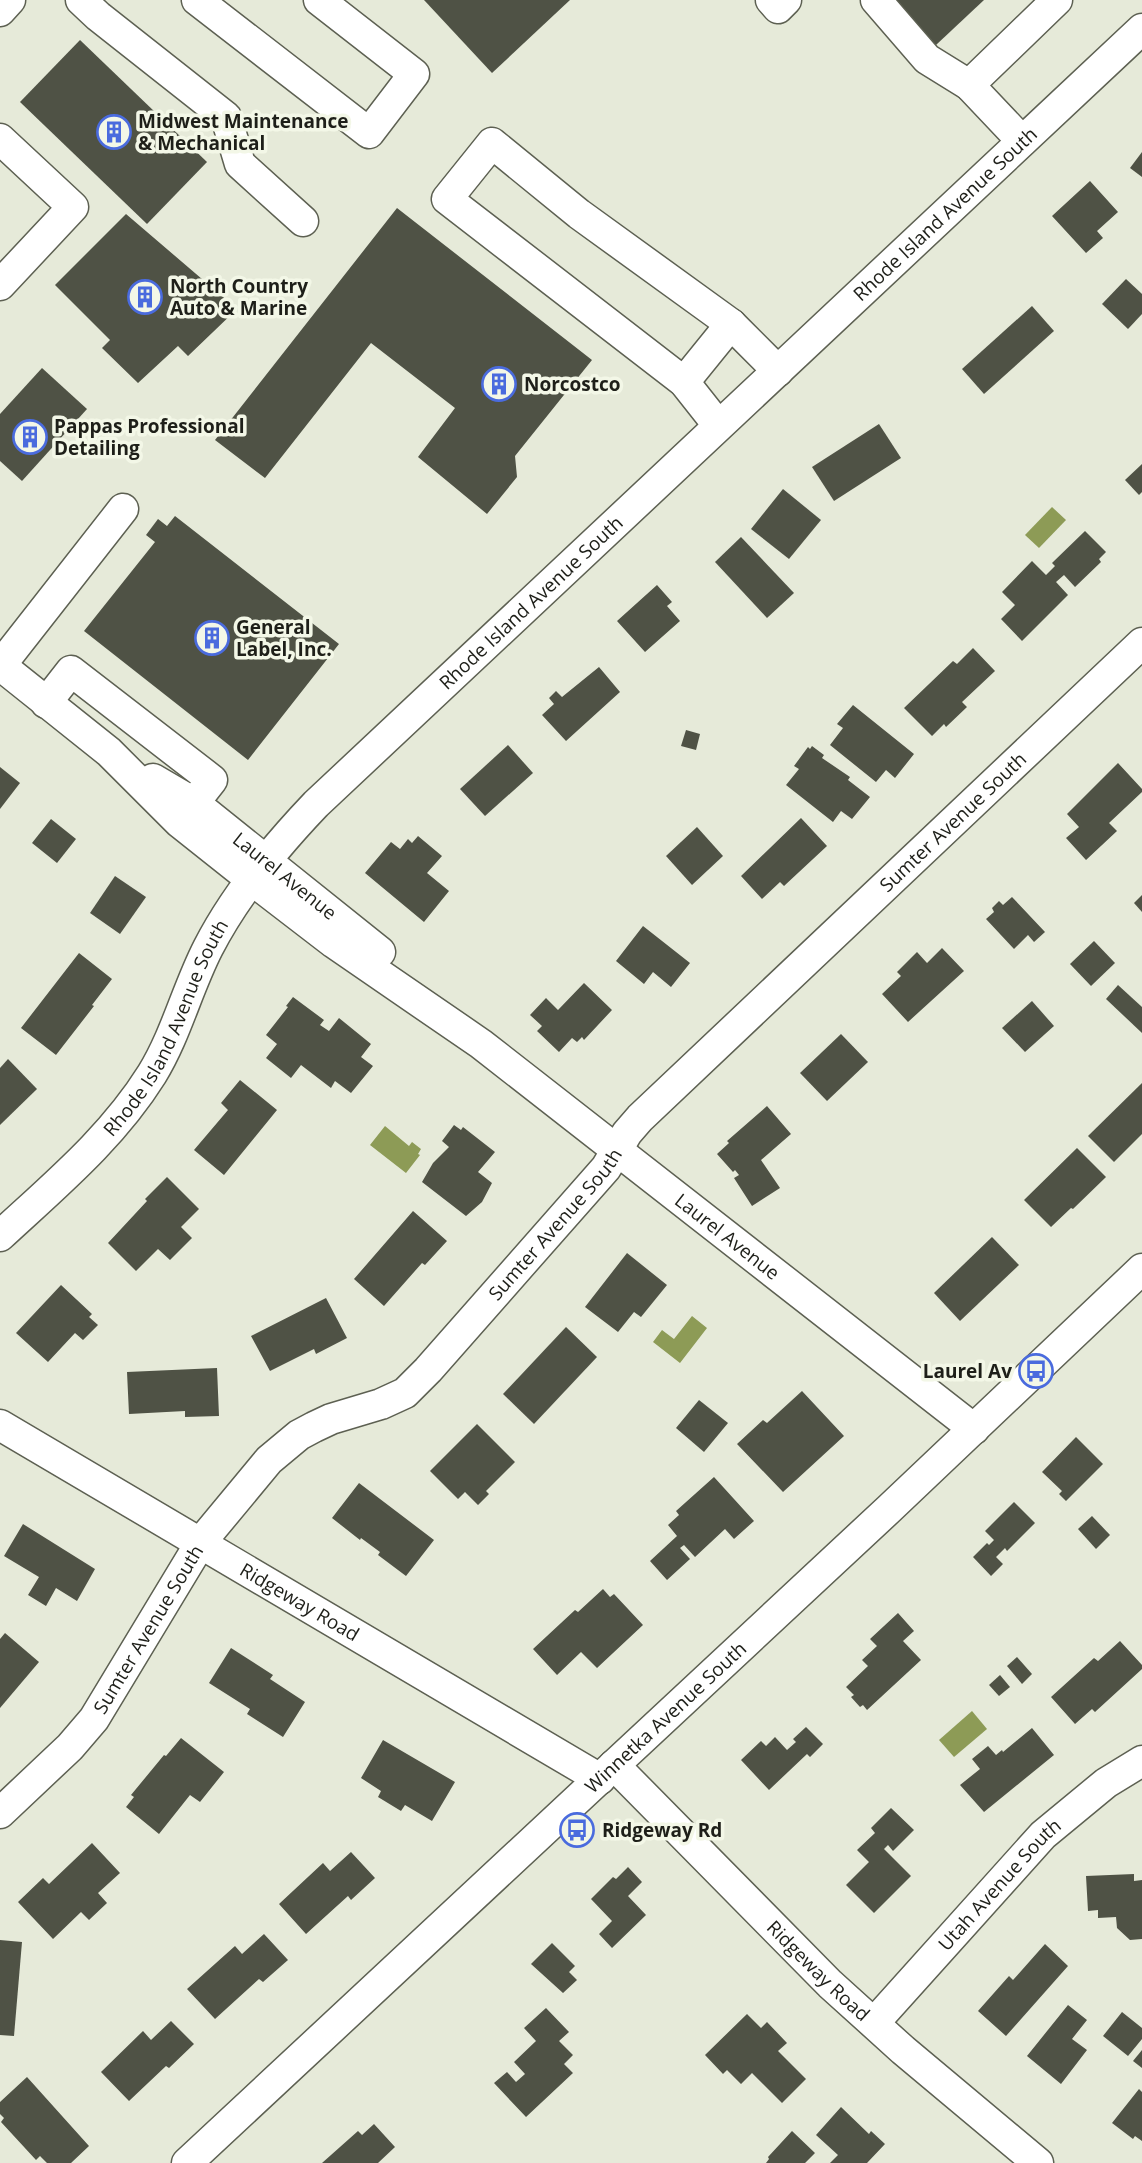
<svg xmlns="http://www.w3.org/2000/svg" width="1142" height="2163" viewBox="0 0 1142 2163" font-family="'Open Sans',sans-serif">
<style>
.water{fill:#8d9b56}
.building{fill:#4f5245}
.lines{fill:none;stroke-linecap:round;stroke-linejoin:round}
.minor-casing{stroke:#5d6052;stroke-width:33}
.minor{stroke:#fff;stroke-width:30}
.labels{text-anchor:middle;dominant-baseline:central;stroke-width:7;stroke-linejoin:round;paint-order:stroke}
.poi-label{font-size:19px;font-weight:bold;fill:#1e1f19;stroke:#f3f7e7;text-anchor:start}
.street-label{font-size:19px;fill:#1e1f19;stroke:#f3f7e7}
</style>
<rect width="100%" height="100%" fill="#e6ead9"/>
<g class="water">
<path d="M1052 507 1066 520 1039 548 1025 535Z"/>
<path d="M385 1126 409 1146 412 1142 421 1149 418 1154 420 1155 406 1173 370 1145Z"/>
<path d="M692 1316 707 1328 680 1363 653 1342 662 1330 674 1339Z"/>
<path d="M972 1711 987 1729 954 1757 939 1740Z"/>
</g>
<g class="building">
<path d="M424 0H570L492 73Z"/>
<path d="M894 0H984L936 45Z"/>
<path d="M80 40 207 162 147 224 20 102Z"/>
<path d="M1142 152V177L1130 168Z"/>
<path d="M1090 181 1118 212 1097 231 1103 238 1086 253 1052 216Z"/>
<path d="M397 208 592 360 515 456 517 477 487 514 418 457 455 408 371 343 265 478 215 440Z"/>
<path d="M126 214 237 309 188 356 178 346 138 383 102 348 110 340 55 285Z"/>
<path d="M1126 279 1142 294V314L1128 329 1102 304Z"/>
<path d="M1032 306 1054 331 984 394 962 369Z"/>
<path d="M42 368 87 409 22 481 0 461V414Z"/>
<path d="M879 424 901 458 834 501 812 467Z"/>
<path d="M1142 464V492L1139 495 1125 480Z"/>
<path d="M783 489 821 520 789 559 751 529Z"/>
<path d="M175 516 339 644 248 760 84 631 155 542 146 535 158 519 167 526Z"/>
<path d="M1085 531 1106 552 1099 559 1101 562 1075 587 1064 575 1056 582 1068 595 1022 641 1001 619 1015 605 1002 592 1032 561 1046 575 1055 566 1052 563Z"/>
<path d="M741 537 794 593 767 618 715 562Z"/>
<path d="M657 585 672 602 667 606 680 621 645 652 617 621Z"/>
<path d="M973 648 995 671 962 702 967 707 946 727 944 724 932 736 904 708 953 661 957 664Z"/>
<path d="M599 667 620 692 566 741 542 715 554 704 549 698 556 691 562 697Z"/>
<path d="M853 705 914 754 895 778 886 770 876 782 830 745 843 728 837 724Z"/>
<path d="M686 730 700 734 696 750 681 746Z"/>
<path d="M508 745 533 773 485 816 460 789Z"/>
<path d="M812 746 824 755 822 758 850 777 848 780 870 797 852 819 841 811 833 822 786 785 799 769 794 766 808 747 810 749Z"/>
<path d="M1118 763 1142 789V792L1109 823 1117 831 1086 860 1066 838 1079 827 1067 814Z"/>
<path d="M0 767 20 783 0 809Z"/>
<path d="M801 818 827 846 784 886 780 882 762 899 741 876Z"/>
<path d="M51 819 76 839 57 863 32 843Z"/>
<path d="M697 827 723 856 692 885 666 856Z"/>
<path d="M418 836 442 856 427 873 449 891 424 922 365 873 391 842 400 849 408 839 412 843Z"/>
<path d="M115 876 146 897 120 934 90 913Z"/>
<path d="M1142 895V912L1134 903Z"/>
<path d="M1012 897 1045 932 1034 942 1028 935 1014 949 986 919 994 912 992 908 999 901 1003 905Z"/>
<path d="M643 926 690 963 671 987 653 972 644 984 616 961Z"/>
<path d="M1094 941 1115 963 1091 986 1070 964Z"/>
<path d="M942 948 964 971 908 1022 882 994 901 976 897 972 917 952 927 963Z"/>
<path d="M79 953 112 979 92 1005 94 1006 56 1055 21 1028Z"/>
<path d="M584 983 612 1010 584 1040 582 1037 577 1042 572 1038 559 1052 537 1031 542 1026 530 1015 546 998 558 1010Z"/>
<path d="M1118 985 1142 1007V1033L1106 999Z"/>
<path d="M293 997 324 1020 320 1025 329 1031 339 1018 371 1044 361 1057 373 1066 351 1093 335 1081 331 1088 301 1065 291 1078 266 1058 277 1044 266 1035 288 1007 286 1006Z"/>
<path d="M1032 1001 1054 1026 1025 1052 1002 1028Z"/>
<path d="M841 1034 868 1062 827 1101 800 1073Z"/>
<path d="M8 1059 37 1089 0 1125V1068Z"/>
<path d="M240 1080 277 1110 224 1175 194 1150 228 1110 221 1103Z"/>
<path d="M1142 1083V1134L1114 1162 1088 1136Z"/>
<path d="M767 1106 791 1134 761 1160 780 1188 752 1206 734 1178 739 1175 735 1170 733 1172 717 1154 729 1143 727 1141Z"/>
<path d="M454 1125 461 1130 463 1127 495 1152 478 1172 492 1183 482 1202 466 1216 422 1182 433 1163 449 1147 442 1141Z"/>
<path d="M1077 1148 1106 1177 1073 1209 1071 1208 1051 1227 1024 1200Z"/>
<path d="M167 1177 199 1209 181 1227 192 1238 170 1260 158 1249 136 1271 108 1243 147 1201 145 1199Z"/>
<path d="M413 1211 447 1241 425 1265 422 1263 384 1306 354 1279Z"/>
<path d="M992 1237 1019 1265 960 1321 934 1293Z"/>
<path d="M627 1253 667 1285 641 1317 634 1312 618 1332 585 1307Z"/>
<path d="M61 1285 92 1314 89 1317 98 1325 83 1340 75 1333 48 1362 16 1333Z"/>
<path d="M326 1298 347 1338 316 1354 314 1349 270 1371 251 1336Z"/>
<path d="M566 1327 597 1357 534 1424 503 1394Z"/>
<path d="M217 1368 219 1416 185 1417V1411L129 1414 127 1372Z"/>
<path d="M802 1391 844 1436 783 1492 737 1444 763 1420 767 1423Z"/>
<path d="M699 1400 728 1423 704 1452 676 1428Z"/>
<path d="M477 1424 515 1462 486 1491 489 1494 478 1505 465 1492 458 1499 430 1471Z"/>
<path d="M1076 1437 1103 1464 1066 1501 1059 1494 1062 1491 1042 1472Z"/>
<path d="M714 1477 754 1521 734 1539 725 1529 695 1557 684 1545 680 1548 690 1559 667 1580 650 1561 677 1536 668 1525 679 1515 676 1511Z"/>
<path d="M359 1483 434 1540 406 1576 378 1555 380 1552 361 1538 360 1540 332 1518Z"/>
<path d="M1014 1502 1035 1523 1007 1551 1005 1548 996 1557 1003 1564 991 1576 973 1557 987 1543 989 1545 994 1540 985 1531Z"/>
<path d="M1092 1516 1110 1535 1096 1549 1078 1529Z"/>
<path d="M23 1524 95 1569 77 1601 56 1588 46 1606 28 1595 39 1577 4 1556Z"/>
<path d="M603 1589 610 1597 614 1594 643 1625 597 1668 581 1652 557 1675 533 1649 575 1610 578 1612Z"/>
<path d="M898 1613 914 1631 903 1641 921 1660 867 1710 863 1705 860 1707 851 1697 854 1695 846 1687 868 1666 862 1660 877 1646 870 1639Z"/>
<path d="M5 1633 39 1662 0 1708V1639Z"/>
<path d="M1120 1641 1142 1665V1669L1095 1712 1092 1709 1075 1724 1051 1697 1094 1658 1098 1661Z"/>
<path d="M231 1648 273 1675 270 1679 305 1702 283 1737 247 1714 250 1709 209 1683Z"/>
<path d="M1017 1657 1032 1674 1022 1684 1007 1666Z"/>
<path d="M1000 1675 1010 1687 999 1696 989 1685Z"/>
<path d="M806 1727 823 1744 810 1757 807 1754 769 1790 741 1760 761 1741 766 1746 775 1737 787 1750 796 1742 793 1739Z"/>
<path d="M1032 1728 1054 1755 984 1812 960 1785 980 1769 972 1759 988 1746 996 1755 1002 1750 1003 1752Z"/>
<path d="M181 1738 224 1772 200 1802 190 1795 159 1834 126 1807 134 1797 131 1795 164 1755 166 1756Z"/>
<path d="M383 1740 455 1782 432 1821 405 1805 401 1811 378 1797 381 1791 361 1778Z"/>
<path d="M891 1808 914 1830 893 1851 888 1845 884 1849 911 1876 874 1913 846 1885 869 1862 857 1850 875 1833 871 1828Z"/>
<path d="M92 1843 120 1873 98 1893 107 1903 89 1920 81 1912 53 1939 18 1902 43 1878 49 1884Z"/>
<path d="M351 1852 375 1878 351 1900 348 1896 306 1934 279 1904 323 1863 330 1871Z"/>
<path d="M628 1867 642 1882 628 1896 646 1915 612 1948 599 1934 612 1921 591 1899 613 1877 616 1879Z"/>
<path d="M1134 1874V1881L1142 1880V1939L1130 1940 1117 1928 1116 1917 1098 1918V1910L1088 1911 1086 1876Z"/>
<path d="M264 1934 288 1960 263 1982 259 1979 215 2019 187 1989 235 1946 242 1954Z"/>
<path d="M0 1940 22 1942 14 2036 0 2035Z"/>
<path d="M552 1943 575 1966 569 1972 577 1980 563 1993 531 1964Z"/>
<path d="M1045 1944 1068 1966 1006 2036 978 2011 1009 1976 1013 1980Z"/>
<path d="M1068 2005 1087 2020 1072 2039 1087 2050 1061 2084 1027 2056Z"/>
<path d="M546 2008 569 2032 559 2041 573 2055 564 2064 573 2073 526 2117 494 2083 507 2072 516 2082 525 2074 514 2062 536 2041 524 2028Z"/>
<path d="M1122 2012 1142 2028V2039L1128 2056 1103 2036Z"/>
<path d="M747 2014 761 2028 767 2022 787 2043 778 2051 806 2079 782 2103 752 2073 741 2084 727 2070 723 2074 705 2055Z"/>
<path d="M171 2021 194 2044 169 2068 166 2066 129 2101 101 2072 143 2031 151 2040Z"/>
<path d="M1142 2050V2068L1133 2061Z"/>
<path d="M27 2077 89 2146 71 2163H47L40 2156 36 2160 1 2122 4 2118 0 2114V2102Z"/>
<path d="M1139 2089 1142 2092V2141L1135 2136 1133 2139 1112 2123Z"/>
<path d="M841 2107 869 2134 871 2131 885 2144 867 2163H830L838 2155 816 2135Z"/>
<path d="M374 2124 395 2147 378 2163H322L358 2131 362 2135Z"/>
<path d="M792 2131 815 2153 805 2163H766L769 2159 768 2157Z"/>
</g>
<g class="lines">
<g class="minor-casing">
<g id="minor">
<path d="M81 0 98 16 226 117 240 164 303 221"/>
<path d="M197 0 369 133 414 74 319 0"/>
<path d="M771 0 778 8 786 0"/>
<path d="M876 0 927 59 969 85 1022 141"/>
<path d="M0 11 10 0"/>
<path d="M969 85 1057 0"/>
<path d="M0 139 73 207 0 285"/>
<path d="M684 382 731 324"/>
<path d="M718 425 684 382 447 199 492 143 579 214 731 324 778 371"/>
<path id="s1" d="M0 665 109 752 179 822 252 880 334 943 481 1044 974 1429"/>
<path d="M0 666 123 509"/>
<path d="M46 703 71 671 212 780 194 803"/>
<path id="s2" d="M153 779 194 803 380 952"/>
<path id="s3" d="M0 1236C55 1185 112 1138 152 1074 176 1035 187 989 208 948 235 895 275 847 316 804L1142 29"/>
<path id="s4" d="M0 1425 600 1779"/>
<path id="s5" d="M614 1765 830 1984 903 2050 1038 2163"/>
<path id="s6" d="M0 1813 70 1747 94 1719 201 1542 269 1460 299 1435 314 1427 331 1419 381 1404 405 1393 428 1370 606 1168 627 1133 640 1118 1142 643"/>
<path id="s7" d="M874 2023 1043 1835 1106 1783 1142 1761"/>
<path id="s8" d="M187 2163 889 1509 1142 1269"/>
</g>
</g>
<use href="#minor" class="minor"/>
</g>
<defs>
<g id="building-ring" transform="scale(1.75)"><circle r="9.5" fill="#f3f7e7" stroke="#4a6bde" stroke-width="1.5"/><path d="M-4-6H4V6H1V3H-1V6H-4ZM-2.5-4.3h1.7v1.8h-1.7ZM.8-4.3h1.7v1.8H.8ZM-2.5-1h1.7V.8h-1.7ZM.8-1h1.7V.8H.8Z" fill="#4a6bde"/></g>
<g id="bus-ring" transform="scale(1.75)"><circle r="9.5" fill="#f3f7e7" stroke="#4a6bde" stroke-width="1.5"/><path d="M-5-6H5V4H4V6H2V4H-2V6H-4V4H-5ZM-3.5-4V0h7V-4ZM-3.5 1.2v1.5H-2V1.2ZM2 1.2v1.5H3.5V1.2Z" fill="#4a6bde"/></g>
</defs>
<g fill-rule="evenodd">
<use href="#building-ring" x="114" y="132"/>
<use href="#building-ring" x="145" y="297"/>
<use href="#building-ring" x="499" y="384"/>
<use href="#building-ring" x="30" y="437"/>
<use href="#building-ring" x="212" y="638"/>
<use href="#bus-ring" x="1036" y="1371"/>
<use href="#bus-ring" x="577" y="1830"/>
</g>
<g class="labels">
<g class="poi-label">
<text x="138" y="121">Midwest Maintenance<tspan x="138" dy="22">&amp; Mechanical</tspan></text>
<text x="170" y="286">North Country<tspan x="170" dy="22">Auto &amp; Marine</tspan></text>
<text x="524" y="384">Norcostco</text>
<text x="54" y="426">Pappas Professional<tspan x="54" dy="22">Detailing</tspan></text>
<text x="236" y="627">General<tspan x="236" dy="22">Label, Inc.</tspan></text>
<text x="1012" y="1371" text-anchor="end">Laurel Av</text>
<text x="602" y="1830">Ridgeway Rd</text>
</g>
<g class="street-label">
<text stroke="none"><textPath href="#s3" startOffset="1404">Rhode Island Avenue South</textPath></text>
<text stroke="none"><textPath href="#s3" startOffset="836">Rhode Island Avenue South</textPath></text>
<text stroke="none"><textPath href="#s6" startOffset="1393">Sumter Avenue South</textPath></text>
<text stroke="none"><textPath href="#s2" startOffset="164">Laurel Avenue</textPath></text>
<text stroke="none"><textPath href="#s3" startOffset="270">Rhode Island Avenue South</textPath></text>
<text stroke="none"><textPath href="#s6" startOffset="826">Sumter Avenue South</textPath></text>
<text stroke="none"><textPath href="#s1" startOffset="926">Laurel Avenue</textPath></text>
<text stroke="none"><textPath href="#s4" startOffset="348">Ridgeway Road</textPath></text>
<text stroke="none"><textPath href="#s6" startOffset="238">Sumter Avenue South</textPath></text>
<text stroke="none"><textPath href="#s8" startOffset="654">Winnetka Avenue South</textPath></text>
<text stroke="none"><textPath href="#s7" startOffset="187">Utah Avenue South</textPath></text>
<text stroke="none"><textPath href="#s5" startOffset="290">Ridgeway Road</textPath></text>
</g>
</g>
</svg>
